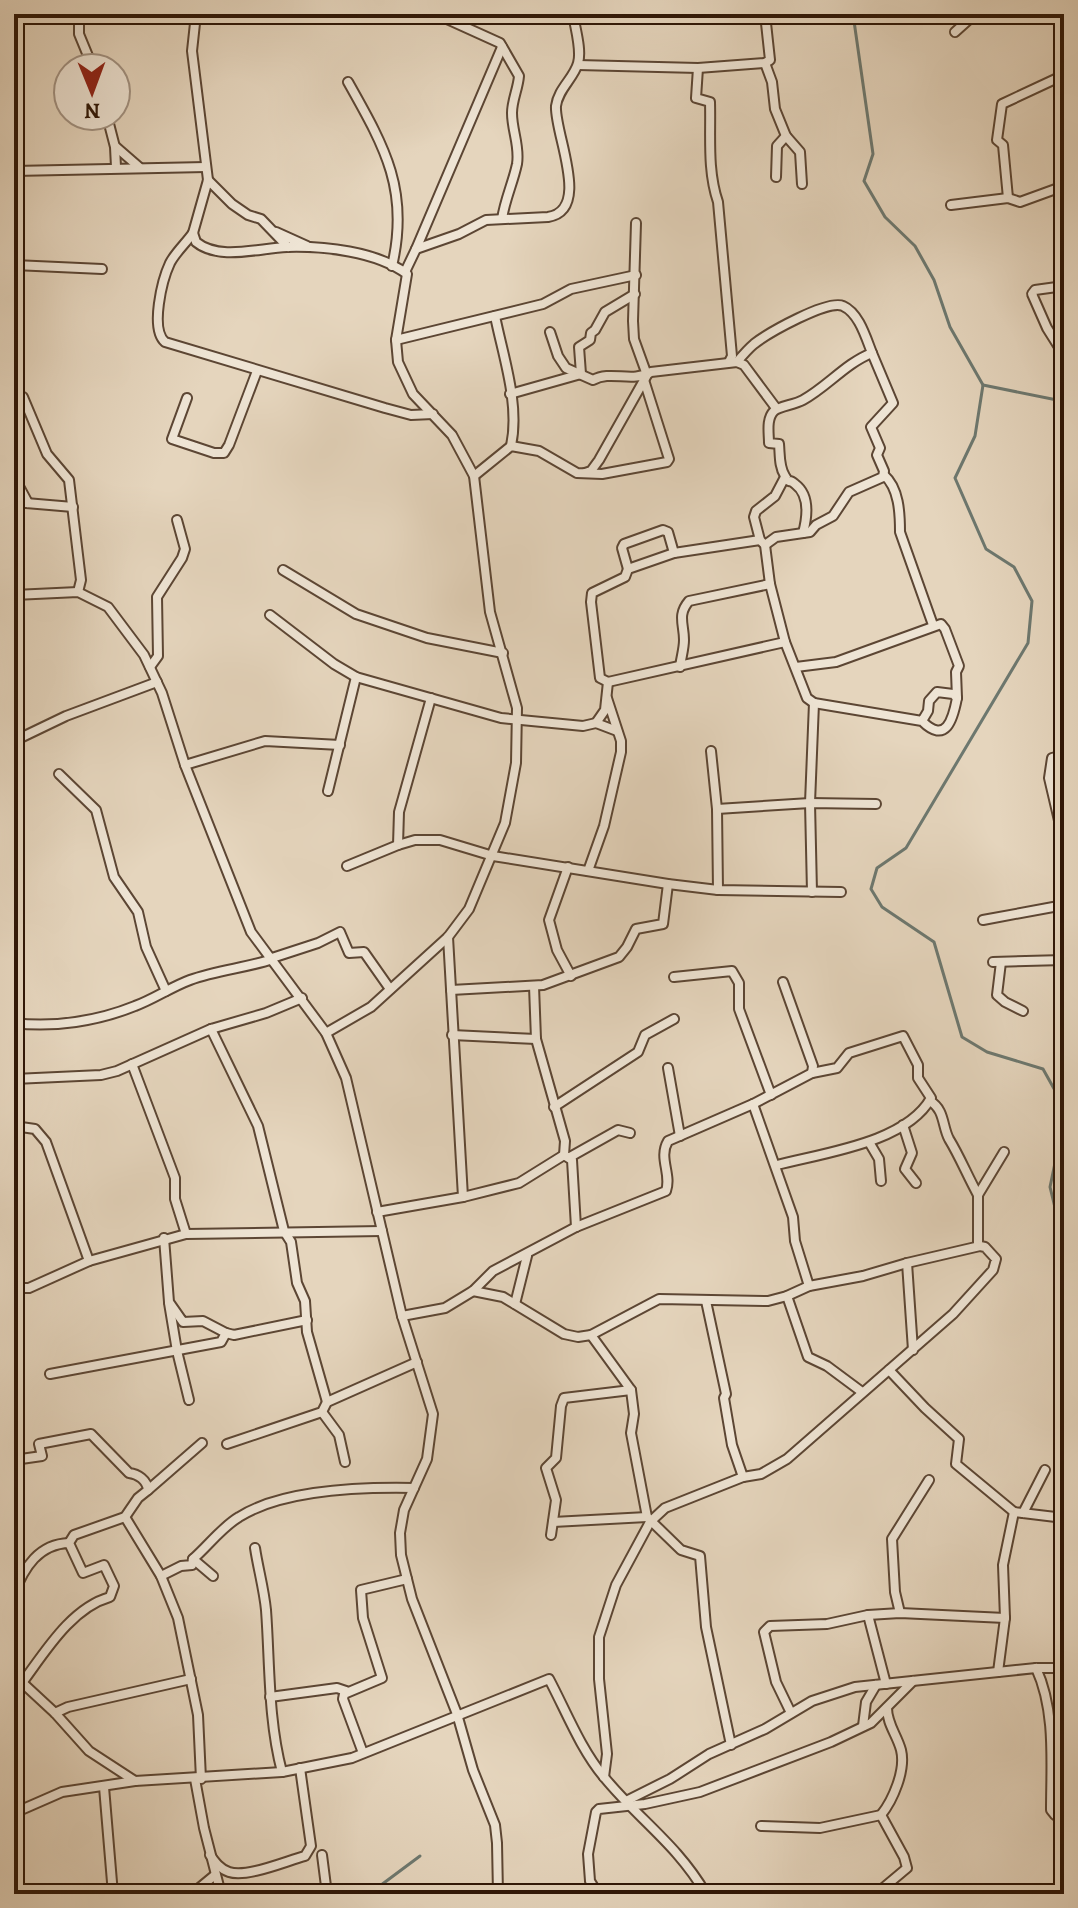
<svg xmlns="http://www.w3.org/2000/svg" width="1078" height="1908" viewBox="0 0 1078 1908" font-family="Alegreya,serif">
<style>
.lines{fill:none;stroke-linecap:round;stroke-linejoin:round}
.stream{stroke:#6d786f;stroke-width:3}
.minor-casing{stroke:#5c4634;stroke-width:12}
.minor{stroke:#eee4d4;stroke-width:8}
</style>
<rect width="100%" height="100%" fill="#e5d5bd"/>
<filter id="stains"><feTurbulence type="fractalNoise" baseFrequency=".0025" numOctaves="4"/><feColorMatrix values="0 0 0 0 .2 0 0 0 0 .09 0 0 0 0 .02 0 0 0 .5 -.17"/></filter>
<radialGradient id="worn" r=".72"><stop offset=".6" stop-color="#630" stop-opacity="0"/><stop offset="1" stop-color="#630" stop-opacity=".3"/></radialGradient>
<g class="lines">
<g class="stream">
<path d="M853 14 873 154 864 181 885 217 915 246 934 280 950 327 983 385 975 436 955 478 986 549 1014 567 1032 601 1028 643 906 848 877 868 871 889 882 907 934 942 962 1037 987 1052 1043 1069 1062 1103 1061 1134 1050 1187 1058 1220 1064 1228"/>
<path d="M983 385 1057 400 1064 397"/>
<path d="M364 1894 373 1891 420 1856"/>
</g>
<g class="minor-casing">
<g id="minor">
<path d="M79 14V34L93 68"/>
<path d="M196 14 192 51 208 180 193 233 196 242C219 261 259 248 287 247 324 246 376 251 407 274L396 340 398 362 413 394 452 435 474 476 490 612 517 708 516 763 505 823 469 909 448 937 371 1007 326 1033"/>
<path d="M436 14 500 43 519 76C518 89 512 100 512 113 512 131 520 146 517 164 513 183 505 199 502 219"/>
<path d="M955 32 975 14"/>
<path d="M765 63 772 82 775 109 786 136 800 152 802 184"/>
<path d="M578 65 698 68 765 63 770 60 765 14"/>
<path d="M698 68 696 98 710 102C711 135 707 170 718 202L732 356 729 362"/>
<path d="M348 82C384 146 410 190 392 266"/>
<path d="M107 116 115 147 116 167"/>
<path d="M116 147 139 167"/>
<path d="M14 171 206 167"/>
<path d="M776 177 777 146 786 136"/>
<path d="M208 180 232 204 248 215 261 219 288 247"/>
<path d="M1008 198 1003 145 997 140 1002 104 1064 75"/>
<path d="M951 205 1008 198 1020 202 1064 186"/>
<path d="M276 232 307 246"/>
<path d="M193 233C186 243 175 253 170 263 162 280 150 329 165 342L385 408 411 415 433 414"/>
<path d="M416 249 502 47"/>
<path d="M14 265 102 269"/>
<path d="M405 272 416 249 459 234 486 220 548 217C592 210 554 133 556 106 558 89 574 78 578 63 582 50 575 28 573 14"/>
<path d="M1064 286 1035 290 1032 294 1047 328 1064 355"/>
<path d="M495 316C503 356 520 404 511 446"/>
<path d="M550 332 558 356 566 368 593 380C611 370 632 383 651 372L737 362 744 365 776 408"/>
<path d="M396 340 543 304 571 289 636 275"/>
<path d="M737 362C742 356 748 349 754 344 768 333 828 299 843 306 859 313 866 338 872 353 846 363 827 387 803 400 794 405 779 406 774 411 766 419 769 433 769 443L779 444C780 455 779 467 785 476 791 486 787 477 795 484 810 495 807 518 803 533"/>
<path d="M581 374 579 347 590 340 591 333 595 330 605 312 635 294"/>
<path d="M510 394 581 374"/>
<path d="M23 397 47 454 69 480 81 580 78 592"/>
<path d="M187 398 172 439 214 453H224L229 445 257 371"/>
<path d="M585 473 591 471 599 460 647 375 634 339 633 321 636 223"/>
<path d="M884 475C899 488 900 513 900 532L933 625"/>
<path d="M474 476 511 446 539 451 577 473 602 474 667 462 669 459 644 380"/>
<path d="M14 477 28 503"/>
<path d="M785 477 775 496 756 511 754 517 760 540 765 545 770 584 785 642 807 698 814 703 922 721C946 745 953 719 957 698L953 694 937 692 929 701 928 711 922 721"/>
<path d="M14 502 73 507"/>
<path d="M765 545 776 537 810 532 816 525 833 516 849 492 883 477 884 471 877 455 880 448 871 427 893 403 872 353"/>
<path d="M628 569 622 548 624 544 663 530 668 532 674 553"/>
<path d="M283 570 356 614 427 638 503 653"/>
<path d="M14 595 78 592 108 607 144 655 162 693 185 765 251 932 326 1033 346 1078 402 1316 433 1414 427 1459 404 1510 400 1533 401 1555 412 1599 457 1714 473 1770 495 1825 497 1843 498 1894"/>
<path d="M270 615 334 664 356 677 501 718 583 726 596 723 617 731"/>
<path d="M150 667 158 656 157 597 182 558 185 549 177 520"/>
<path d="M680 667C681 658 684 649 684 640 684 624 677 615 689 601L770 584"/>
<path d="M796 667 836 662 941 624 945 629 959 666 956 672 957 698"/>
<path d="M608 682 600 678 591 602 592 593 625 577 628 569 674 553 760 540"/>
<path d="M608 682 785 642"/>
<path d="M596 723 605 710 608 682"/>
<path d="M14 741 66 716 157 682"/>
<path d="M711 751 717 809 718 890"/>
<path d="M1064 755 1052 758 1049 778 1064 842"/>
<path d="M185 765 265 741 340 745"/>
<path d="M59 774 96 810 114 877 138 912 146 947 166 991"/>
<path d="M328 791 356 677"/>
<path d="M717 809 810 803 876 804"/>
<path d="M398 845 399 812 431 698"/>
<path d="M347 866 398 845 415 840H440L493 856 668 884 718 890 841 892"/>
<path d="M568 867 549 920 557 950 571 976"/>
<path d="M588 871 604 826 621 752V741L607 698"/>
<path d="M812 892 810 803 814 703"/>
<path d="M983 920 1064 905"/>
<path d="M272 958 318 943 340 932 349 953 364 952 390 989"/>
<path d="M993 962 1064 960"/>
<path d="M1001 962 997 995 1005 1002 1023 1011"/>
<path d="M674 977 732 971 739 983V1009L771 1095"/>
<path d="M534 986 536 1039 565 1141 564 1155 572 1160 576 1227"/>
<path d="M451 990 543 985 619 957 627 947 636 929 663 924 668 884"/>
<path d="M14 1023C54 1028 98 1021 135 1006 154 999 171 987 190 980 217 970 246 968 273 959"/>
<path d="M211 1029 258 1126 284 1231 291 1242 297 1283 305 1301 307 1332 327 1402"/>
<path d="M452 1035 536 1039"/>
<path d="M132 1064 175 1178V1199L186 1234"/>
<path d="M668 1068 680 1136"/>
<path d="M14 1079 101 1075 117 1071 211 1029 266 1013 302 998"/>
<path d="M930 1101C945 1110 942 1126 949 1139 960 1157 967 1175 978 1195"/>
<path d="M753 1104 793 1217 795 1241 809 1286"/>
<path d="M554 1107 638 1052 645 1035 674 1019"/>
<path d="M903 1125 912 1153 905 1169 916 1183"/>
<path d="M14 1126 35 1129 46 1142 89 1261"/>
<path d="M869 1142 879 1159 881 1181"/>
<path d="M570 1157 618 1130 630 1133"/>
<path d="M777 1165C823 1153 906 1143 931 1098L918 1078V1065L903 1036 849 1053 837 1068 812 1073"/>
<path d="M463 1197 519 1183 564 1155"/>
<path d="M377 1212 463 1197 448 937"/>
<path d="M164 1238 169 1302 183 1322 203 1321 226 1333"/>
<path d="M978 1246V1195L1004 1152"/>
<path d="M907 1263 913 1350"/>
<path d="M14 1288H29L89 1261 186 1234 382 1231"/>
<path d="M473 1291 503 1297 564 1334 578 1337 591 1335 659 1299 768 1301 787 1296 809 1286 863 1276 907 1263 980 1246 985 1247 996 1259 993 1270 953 1314 787 1459 761 1474 743 1477 665 1508 650 1522 616 1585 599 1637V1679L607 1754 604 1777"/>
<path d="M787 1296 808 1357 827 1366 862 1392"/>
<path d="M706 1301 726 1394 724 1398 732 1445 743 1477"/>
<path d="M169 1303 177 1351 189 1400"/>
<path d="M515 1304 527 1256"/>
<path d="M402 1316 445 1308 473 1291 493 1271 576 1227 666 1191C672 1174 658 1158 668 1141L753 1104 812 1073 813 1066 783 982"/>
<path d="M591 1335 631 1390 634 1414 631 1433 647 1517 681 1550 700 1556 706 1627 731 1745"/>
<path d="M889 1370 925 1408 959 1439 956 1464 1014 1512 1064 1518"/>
<path d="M50 1374 221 1342 226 1333 234 1335 307 1320"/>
<path d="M322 1412 339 1435 345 1462"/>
<path d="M227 1444 322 1412 327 1402 417 1362"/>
<path d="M14 1460 42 1456 39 1444 91 1434 129 1473C138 1474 147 1480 148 1490L138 1498 125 1517 74 1535 69 1543 83 1573 104 1565 114 1586 110 1597C71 1608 45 1652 22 1683"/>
<path d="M148 1490 202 1443"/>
<path d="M1023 1513 1045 1470"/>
<path d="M125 1517 161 1576 178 1618 198 1715 201 1779"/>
<path d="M553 1522 647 1517"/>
<path d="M551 1535 556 1500 546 1468 556 1458 561 1406 564 1398 631 1390"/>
<path d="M255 1548C258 1568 264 1589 266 1610 270 1664 268 1719 282 1772"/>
<path d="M193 1559 213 1576"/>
<path d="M161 1576 181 1566 192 1565 193 1559C208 1546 222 1527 239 1517 283 1489 363 1487 414 1488"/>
<path d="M14 1594C24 1567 39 1544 69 1543"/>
<path d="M900 1613 895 1592 892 1539 929 1480"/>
<path d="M868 1615 886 1684"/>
<path d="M1036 1668C1056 1711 1051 1764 1051 1810L1055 1815 1064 1814"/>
<path d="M998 1672 1005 1618 1003 1565 1014 1512"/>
<path d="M14 1675 55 1713 89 1751 135 1781 282 1772 352 1758 549 1679C566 1711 580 1748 604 1777 638 1819 677 1844 706 1894"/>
<path d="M270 1697 337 1688 346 1691"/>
<path d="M55 1713 68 1707 191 1679"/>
<path d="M791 1713 776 1682 764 1632 770 1626 827 1624 868 1615 900 1613 1005 1618"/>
<path d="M863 1726 866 1702 876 1685"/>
<path d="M363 1753 343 1699 344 1694 382 1678 363 1618 361 1590 407 1579"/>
<path d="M195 1779 204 1828 221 1894"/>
<path d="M104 1787 113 1894"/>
<path d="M626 1801 670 1779 709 1754 765 1729 812 1701 855 1687 1036 1668H1064"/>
<path d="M14 1813 62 1792 135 1781"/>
<path d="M881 1815C893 1800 906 1770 901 1750 897 1735 887 1724 887 1708"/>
<path d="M761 1826 820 1828 881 1815 904 1857 907 1868 876 1894"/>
<path d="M210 1855C215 1862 220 1869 229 1872 247 1878 286 1861 305 1856L311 1846 300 1768"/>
<path d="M322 1855 327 1894"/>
<path d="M373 1891 377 1894"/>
<path d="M192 1894 215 1875"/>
<path d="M598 1894 590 1881 588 1854 596 1812 599 1809 645 1804 700 1792 831 1742 871 1723 913 1681"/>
</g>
</g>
<use href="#minor" class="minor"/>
</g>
<rect width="1078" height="1908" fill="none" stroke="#e5d5bd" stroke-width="48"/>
<rect x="16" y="16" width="1046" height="1876" fill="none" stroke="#2f1707" stroke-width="4"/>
<rect x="24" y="24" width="1030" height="1860" fill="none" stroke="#2f1707" stroke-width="2"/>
<g transform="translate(92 92) rotate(179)"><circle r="38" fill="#eee4d4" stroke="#a29282" stroke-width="2"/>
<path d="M0-6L14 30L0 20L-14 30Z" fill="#8f2418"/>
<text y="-12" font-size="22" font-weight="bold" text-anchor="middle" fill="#2f1707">N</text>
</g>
<rect width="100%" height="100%" filter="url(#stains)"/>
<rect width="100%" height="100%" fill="url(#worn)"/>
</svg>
